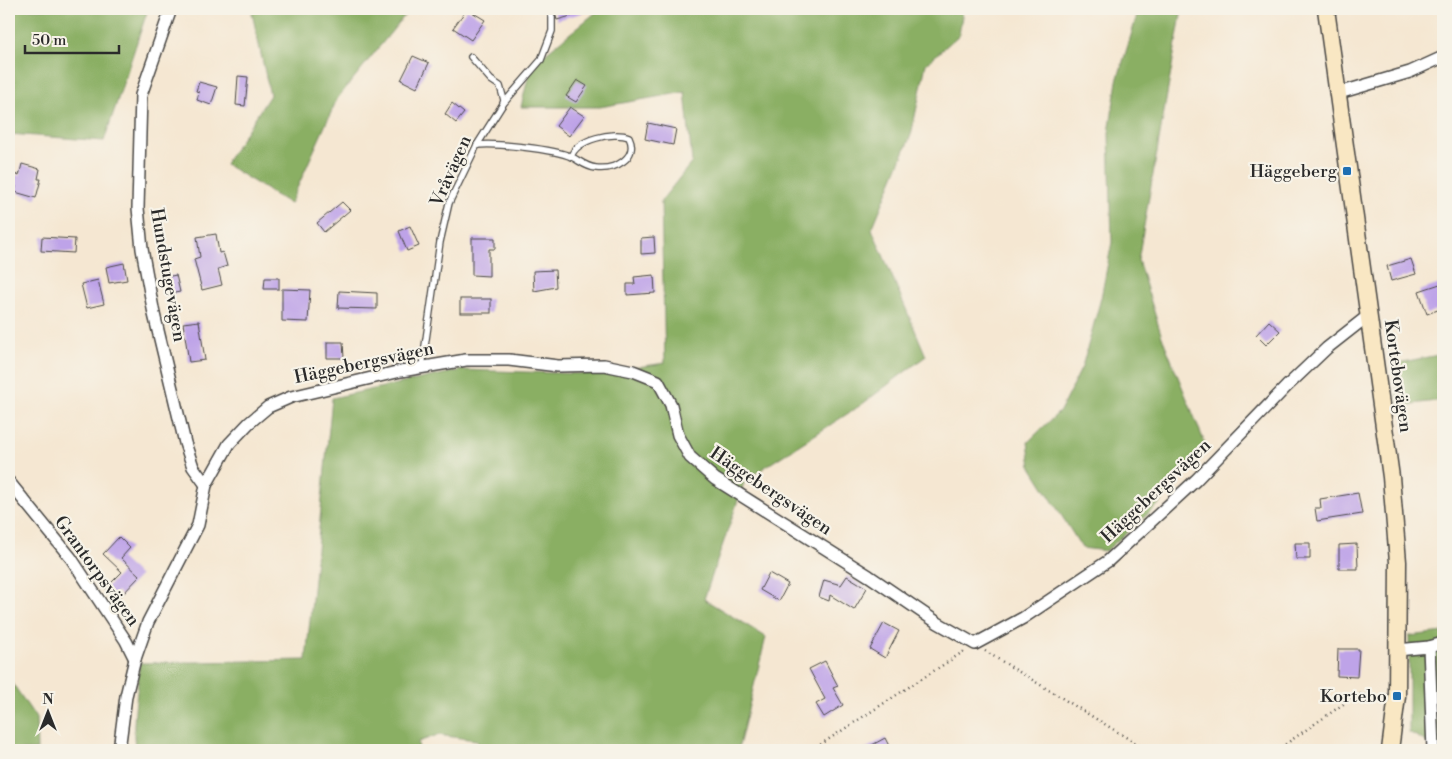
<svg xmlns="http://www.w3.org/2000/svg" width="1452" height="759" viewBox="0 0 1452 759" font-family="'Libre Bodoni',serif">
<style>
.forest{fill:#8aaf64;stroke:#5a6d48}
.building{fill:#bea3e8}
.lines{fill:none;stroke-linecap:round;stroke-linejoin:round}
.lane-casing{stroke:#494744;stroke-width:8}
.street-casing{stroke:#494744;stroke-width:14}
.secondary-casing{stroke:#494744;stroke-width:19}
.path{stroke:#494744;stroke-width:2.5;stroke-dasharray:1 4;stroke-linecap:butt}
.lane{stroke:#fff;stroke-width:5.5}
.street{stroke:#fff;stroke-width:11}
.secondary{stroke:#f9e7c3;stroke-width:16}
.poi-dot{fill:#1f6fb2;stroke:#f7f3e8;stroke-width:2}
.labels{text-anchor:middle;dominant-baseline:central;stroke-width:4.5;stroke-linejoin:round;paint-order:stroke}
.street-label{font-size:18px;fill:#2b2b2b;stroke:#f7f3e8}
.poi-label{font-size:18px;fill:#2b2b2b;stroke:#f7f3e8;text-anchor:end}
</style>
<rect width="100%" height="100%" fill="#f7f3e8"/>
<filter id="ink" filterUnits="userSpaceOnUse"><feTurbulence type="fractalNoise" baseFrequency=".02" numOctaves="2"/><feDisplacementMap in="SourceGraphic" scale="10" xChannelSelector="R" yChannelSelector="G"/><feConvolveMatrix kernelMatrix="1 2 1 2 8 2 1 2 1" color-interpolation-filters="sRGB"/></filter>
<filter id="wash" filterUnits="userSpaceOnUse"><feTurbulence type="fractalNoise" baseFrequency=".0096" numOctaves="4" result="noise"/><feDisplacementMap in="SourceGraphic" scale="20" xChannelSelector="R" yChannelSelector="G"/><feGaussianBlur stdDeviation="1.12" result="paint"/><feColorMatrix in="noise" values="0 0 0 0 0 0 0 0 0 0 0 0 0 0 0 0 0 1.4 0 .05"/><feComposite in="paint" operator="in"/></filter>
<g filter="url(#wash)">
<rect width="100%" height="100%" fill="#f5e7d2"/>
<g class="forest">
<path d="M9 9H148L104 141 9 134Z"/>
<path d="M255 9H410L337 99 290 204 225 164 270 95 252 13Z"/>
<path d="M600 9H963L959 35 926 64 911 135 872 229 926 356 861 405 745 480 704 599 766 637 738 750H483L476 740 438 735 418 742 419 750H140L135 747C131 719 139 692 139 663L306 660 332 398 462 370 590 374 665 363 661 201 692 162 685 92 600 107H521L531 65Z"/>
<path d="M1139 9H1182L1138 260 1162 337 1206 446 1158 505 1106 551 1082 548 1031 467 1028 442 1060 411 1082 367 1101 298 1112 242 1109 133 1117 81Z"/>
<path d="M1443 354V400L1413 404 1400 412 1393 364Z"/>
<path d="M1443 632V750H1440L1409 732V636Z"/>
<path d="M9 678 36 718 37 750H9Z"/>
</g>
<g id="blocks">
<g class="building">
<path d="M467 9 485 20 471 40 453 28Z"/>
<path d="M554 9H585V12L557 20Z"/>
<path d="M413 56 429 63 417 88 401 80Z"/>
<path d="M238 76 248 77 245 106 236 105Z"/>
<path d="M577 80 587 86 576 102 566 96Z"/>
<path d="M199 82 217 87 211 105 197 100 199 92 196 91Z"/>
<path d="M452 103 464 113 456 123 445 114Z"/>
<path d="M570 107 584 116 569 136 556 126Z"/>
<path d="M648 123 676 129 673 145 645 139Z"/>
<path d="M22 164 40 169 38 179H41L36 198 15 192 16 186 12 185 15 174 19 176Z"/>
<path d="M342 202 350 210 324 232 317 223Z"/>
<path d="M410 226 419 246 407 251 399 231Z"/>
<path d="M216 234 219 253 223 252 227 266 218 269 222 285 202 290 194 259 200 257 197 237Z"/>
<path d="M42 237 75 239 74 253 41 251Z"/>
<path d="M654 237 655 253 641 254V238Z"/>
<path d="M472 238H495V249H489V276L472 275Z"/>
<path d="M1411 259 1416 274 1391 281 1387 266Z"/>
<path d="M124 263 127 280 109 283 106 267Z"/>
<path d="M555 270 556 287 534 291 533 271Z"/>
<path d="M176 275 180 292 169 294 166 277Z"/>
<path d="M654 275 655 293 627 295V284H635L634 277Z"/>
<path d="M265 278H279V289H264Z"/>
<path d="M98 280 104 304 87 308 81 284Z"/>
<path d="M1443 283V308L1427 314 1419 291Z"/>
<path d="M282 289 310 290 308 322 282 321Z"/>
<path d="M339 291 377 293V309L338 308Z"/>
<rect x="460" y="299" width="31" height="14"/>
<path d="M199 321 205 360 189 362 183 323Z"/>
<path d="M1269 321 1280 331 1266 345 1256 335Z"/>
<path d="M327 342H343L344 358H327Z"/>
<path d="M1358 493 1362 514 1317 521 1315 508H1321L1320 499Z"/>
<path d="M119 537 130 548 121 558 140 576 121 596 117 591 113 596 106 588 122 572 103 554Z"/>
<path d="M1295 543H1310V559H1296Z"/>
<path d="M1357 544 1358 569H1339V545Z"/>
<path d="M769 573 788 584 779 601 760 590Z"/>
<path d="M847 576 867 588 854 610 830 595 829 601 819 597 824 580 841 585Z"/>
<path d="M884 623 899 631 885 658 870 649Z"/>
<path d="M1338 649H1359L1357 677 1337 676Z"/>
<path d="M825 661 838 686 833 688 843 705 824 717 816 704 825 699 809 669Z"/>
<path d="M885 738 891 750H863Z"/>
</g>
</g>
</g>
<g filter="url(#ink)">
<use href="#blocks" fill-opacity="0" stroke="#494744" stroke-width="1"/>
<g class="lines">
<g class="lane-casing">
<g id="lane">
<path d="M471 57 491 80 500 86 504 100 503 104"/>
<path d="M477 145C498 143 553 149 572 157 580 161 586 167 596 168 615 170 639 158 629 137 614 131 576 139 571 157"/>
<path d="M422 367 440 242 449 203 477 145 503 104 541 60 552 31V17L549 9"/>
</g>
</g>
<g class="street-casing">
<g id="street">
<path d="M171 9 141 95 138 208 142 249 154 314 185 443 193 467 206 485"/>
<path d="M1339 93 1410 72 1443 57"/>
<path d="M9 482 71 558 126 641 135 659"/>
<path d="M1429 647 1433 750"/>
<path d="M1397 650 1429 647 1443 643"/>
<path d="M119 750 126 696 135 659 148 622 198 525 206 485 229 444 249 423 268 407 291 397 401 371 466 360H509L558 366 604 365 633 371 658 381 671 405 678 435 690 457 715 479 869 576 938 623 975 644 1023 618 1108 561 1196 480 1287 386 1327 348 1369 315"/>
</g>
</g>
<g class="secondary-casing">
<path id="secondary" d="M1326 9 1391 477 1398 562 1397 696 1390 750"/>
</g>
<g class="path">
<path d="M985 651 1147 750"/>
<path d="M812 750 966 650"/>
<path d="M1277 750 1358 694 1383 698"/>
</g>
<use href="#lane" class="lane"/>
<use href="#street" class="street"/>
<use href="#secondary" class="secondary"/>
</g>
</g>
<g class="poi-dot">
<rect x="1342" y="166" width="10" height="10" rx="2.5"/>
<rect x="1392" y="691" width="10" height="10" rx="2.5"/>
</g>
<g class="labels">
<g class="street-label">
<text transform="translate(451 171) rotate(-66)">Vråvägen</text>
<text transform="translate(168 275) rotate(80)">Hundstugevägen</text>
<text transform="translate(364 363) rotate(-12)">Häggebergsvägen</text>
<text transform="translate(1398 376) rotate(82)">Kortebovägen</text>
<text transform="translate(771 491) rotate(34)">Häggebergsvägen</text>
<text transform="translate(1156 491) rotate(-43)">Häggebergsvägen</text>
<text transform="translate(97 571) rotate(54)">Grantorpsvägen</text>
</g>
<g class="poi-label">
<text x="1337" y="171">Häggeberg</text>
<text x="1387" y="696">Kortebo</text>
</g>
</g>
<rect width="1452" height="759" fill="none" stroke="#f7f3e8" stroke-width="30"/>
<g transform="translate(48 712)" stroke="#f7f3e8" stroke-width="4" paint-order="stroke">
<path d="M0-4L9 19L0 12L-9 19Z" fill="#2b2b2b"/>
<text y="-8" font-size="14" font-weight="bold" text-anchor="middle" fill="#2b2b2b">N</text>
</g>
<path d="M25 45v8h94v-8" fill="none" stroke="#2b2b2b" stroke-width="2.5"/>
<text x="32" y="45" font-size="15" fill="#2b2b2b" stroke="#f7f3e8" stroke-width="4" paint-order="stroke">50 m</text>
</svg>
